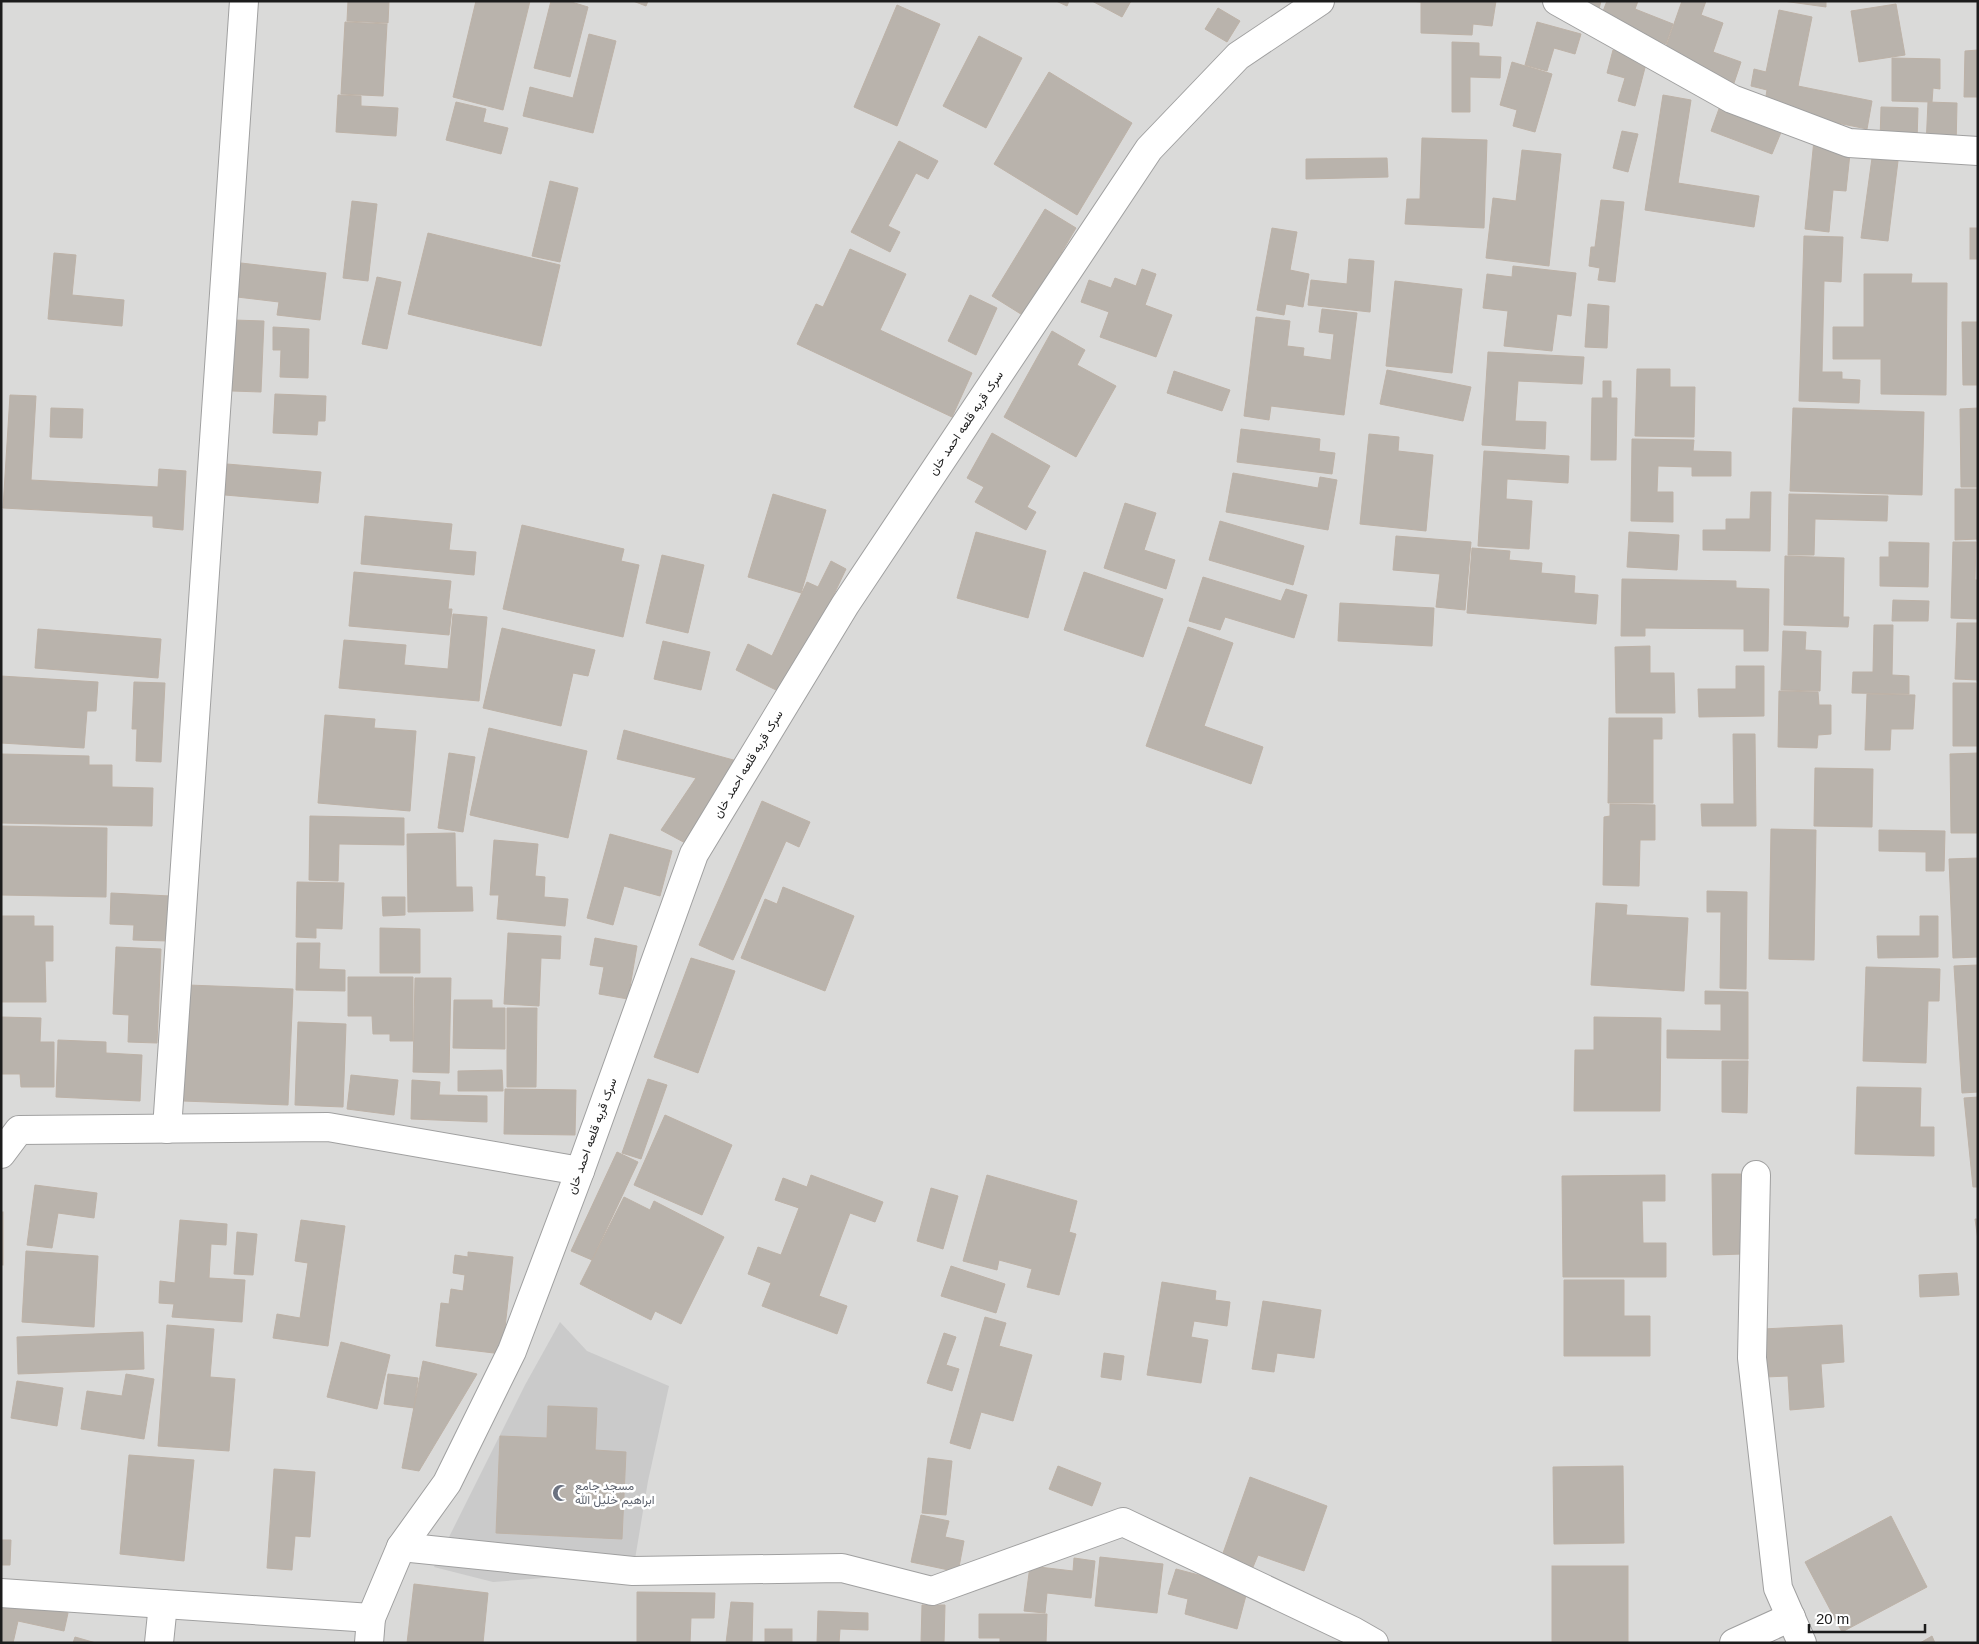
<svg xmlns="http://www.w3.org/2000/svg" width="1979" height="1644" viewBox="0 0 1979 1644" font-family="Arial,Vazirmatn,sans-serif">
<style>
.residential{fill:#dadad9}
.religious{fill:#cacaca}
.building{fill:#b9b3ac;stroke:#bdb2a7}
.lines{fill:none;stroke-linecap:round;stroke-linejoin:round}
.minor-casing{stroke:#a0a0a0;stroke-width:30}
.minor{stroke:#fff;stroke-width:28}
.labels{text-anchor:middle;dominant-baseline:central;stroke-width:5;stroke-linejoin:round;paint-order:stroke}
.street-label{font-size:12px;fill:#1c1c1c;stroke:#fff}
.worship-label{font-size:12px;fill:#5b616d;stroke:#fff;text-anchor:start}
</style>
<rect width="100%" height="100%" fill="#edeae3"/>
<rect class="residential" x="1" y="1" width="1977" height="1642"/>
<path class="religious" d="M560 1322 587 1351 669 1386 648 1481 633 1571 493 1582 434 1567 525 1385Z"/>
<g class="building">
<path d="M348 1H389L388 23 347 21Z"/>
<path d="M476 1H530L503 110 453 97Z"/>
<path d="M551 1H568L588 7 570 77 534 68Z"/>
<path d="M633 1H648L646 6Z"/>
<path d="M1056 1H1069L1067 6Z"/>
<path d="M1092 1H1131L1122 17Z"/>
<path d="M1411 1H1496L1492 26 1473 24 1472 35 1421 33V2Z"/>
<path d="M1563 1H1601L1598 13Z"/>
<path d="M1607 1H1638L1635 9 1673 24 1666 44 1600 19Z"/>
<path d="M1682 1H1706L1701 15 1723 23 1713 52 1741 62 1734 83 1662 58Z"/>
<path d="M1783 1H1826V7Z"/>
<path d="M1896 4 1905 55 1859 62 1851 11Z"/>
<path d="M897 5 940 24 897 126 854 107Z"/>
<path d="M1218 8 1240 21 1227 42 1205 29Z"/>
<path d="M1779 10 1812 17 1798 86 1872 101 1867 129 1764 108 1767 90 1751 86 1754 69 1766 72Z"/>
<path d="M345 22 387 24 383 96 341 94Z"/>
<path d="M1537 22 1581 34 1575 54 1554 48 1547 71 1525 65Z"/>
<path d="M589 34 616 41 593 133 523 116 530 87 573 98Z"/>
<path d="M979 36 1022 58 986 128 943 106Z"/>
<path d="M1452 42 1479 43V56L1501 57 1500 78 1470 77V112H1452Z"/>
<path d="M1613 50 1647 60 1635 106 1618 101 1625 78 1607 73Z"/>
<path d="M1978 50V97H1964L1965 51Z"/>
<path d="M1892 58 1940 59V89L1933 88 1932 102 1892 101Z"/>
<path d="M1512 62 1552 74 1535 132 1513 126 1517 110 1500 105Z"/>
<path d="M1049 72 1132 123 1077 215 994 164Z"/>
<path d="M338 95 361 96V106L398 108 396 136 336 132Z"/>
<path d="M1663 95 1691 100 1678 183 1759 196 1754 227 1645 210Z"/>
<path d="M456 102 486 109 483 122 508 128 501 154 446 140Z"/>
<path d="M1928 102 1957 103 1956 147 1926 146Z"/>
<path d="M1720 106 1782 130 1772 154 1711 131Z"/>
<path d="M1881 107 1918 108 1917 141 1880 140Z"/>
<path d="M1622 131 1638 134 1628 172 1613 168Z"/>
<path d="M1422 138 1487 140 1484 228 1405 224 1407 199H1420Z"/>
<path d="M1814 140 1851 144 1846 191 1833 190 1829 232 1805 229Z"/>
<path d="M899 141 938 161 928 179 916 173 888 226 900 232 890 252 851 232Z"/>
<path d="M1522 150 1561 154 1549 266 1486 258 1493 198 1516 201Z"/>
<path d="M1387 158 1388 177 1306 179V159Z"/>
<path d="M1872 158 1898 161 1888 241 1861 238Z"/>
<path d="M550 181 578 188 560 262 532 256Z"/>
<path d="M1601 200 1624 202 1615 282 1598 280 1600 268 1589 266 1591 247H1595Z"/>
<path d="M352 201 377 204 368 281 343 278Z"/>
<path d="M1045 209 1076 228 1024 316 992 296Z"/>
<path d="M1272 228 1297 232 1290 270 1309 274 1303 307 1286 304 1284 315 1257 310Z"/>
<rect x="1970" y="228" width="8" height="31"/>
<path d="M428 233 560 265 541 346 408 314Z"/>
<path d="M1804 236 1843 237 1841 282 1824 281 1822 372H1842V379L1860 380 1859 403 1799 401Z"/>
<path d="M850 249 906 274 880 330 972 373 952 417 797 344 816 304 823 307Z"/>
<path d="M54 253 76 255 72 295 124 300 122 326 48 319Z"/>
<path d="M1349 259 1374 261 1370 312 1308 305 1311 280 1347 284Z"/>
<path d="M241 263 326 273 320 320 277 315 279 302 237 297Z"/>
<path d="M1513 266 1576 273 1571 316 1557 314 1552 351 1504 346 1508 311 1483 308 1487 274 1512 277Z"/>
<path d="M1142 269 1156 274 1145 305 1172 315 1156 357 1100 337 1109 312 1081 302 1089 280 1111 288 1115 278 1136 286Z"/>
<path d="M1864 274H1912L1911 283H1947L1946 395 1881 394V359H1833V327H1864Z"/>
<path d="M377 277 401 282 387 349 362 344Z"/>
<path d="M1395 281 1462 289 1452 373 1386 366Z"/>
<path d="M970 295 997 308 976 355 948 341Z"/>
<path d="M1588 304 1609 306 1607 348 1585 347Z"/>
<path d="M1322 309 1357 313 1344 415 1271 406 1269 420 1244 416 1256 317 1290 321 1287 346 1304 348 1303 356 1331 360 1334 334 1319 332Z"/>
<path d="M234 320 264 321 261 392 232 391Z"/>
<path d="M1962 322H1978V385H1963Z"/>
<path d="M273 327 309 329 308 378 280 377 281 350H273Z"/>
<path d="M1052 331 1085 350 1077 365 1116 386 1076 457 1004 417Z"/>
<path d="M1488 352 1584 357 1582 384 1518 381 1515 421 1546 422 1545 449 1482 445Z"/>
<path d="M1637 369H1670V387H1695L1694 437 1635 436Z"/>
<path d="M1387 370 1471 387 1463 421 1380 404Z"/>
<path d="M1174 371 1230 390 1222 411 1167 393Z"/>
<path d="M1603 381H1611V398H1617L1616 460H1591L1592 398H1603Z"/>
<path d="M275 394 326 396 325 421H318L317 435 273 433Z"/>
<path d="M10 395 36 396 31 480 158 487 159 469 186 471 183 530 153 527V516L3 508Z"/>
<path d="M51 408 83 409 82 438 50 437Z"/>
<path d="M1793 408 1924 412 1922 495 1790 491Z"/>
<path d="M1978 408V487H1961L1960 409Z"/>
<path d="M1241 429 1320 439 1319 451 1335 453 1332 474 1237 462Z"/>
<path d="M992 433 1050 466 1027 507 1036 512 1026 530 975 502 984 487 967 478Z"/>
<path d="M1369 434 1399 437 1398 451 1433 455 1426 531 1360 524Z"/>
<path d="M1632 439 1694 440 1693 451 1731 452V476H1692V467L1658 466 1657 492H1673V522L1631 521Z"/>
<path d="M1484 451 1569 456 1568 483 1507 479 1506 499 1532 501 1529 549 1478 546Z"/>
<path d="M227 464 321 472 318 503 225 495Z"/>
<path d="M1233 473 1318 488 1320 477 1337 480 1328 530 1226 512Z"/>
<path d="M1955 489H1978V539L1955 540Z"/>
<path d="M1751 492H1771L1770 551 1703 550V530H1726V519H1750Z"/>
<path d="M773 494 826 510 801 593 748 577Z"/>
<path d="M1789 494 1888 496 1887 521 1815 519 1814 555H1788Z"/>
<path d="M1125 503 1156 513 1144 550 1175 560 1166 589 1104 568Z"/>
<path d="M365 516 452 524 449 550 476 552 474 575 361 564Z"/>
<path d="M1220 521 1304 546 1293 585 1209 560Z"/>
<path d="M522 525 624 549 621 561 639 565 623 637 503 609Z"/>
<path d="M976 532 1046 551 1028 618 957 598Z"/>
<path d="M1629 532 1679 535 1677 570 1627 567Z"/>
<path d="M1396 536 1471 542 1465 610 1436 607 1440 574 1393 570Z"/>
<path d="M1889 542 1929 543 1928 587 1880 586V557H1889Z"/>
<path d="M1953 542H1976L1975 580H1978V619L1951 618Z"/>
<path d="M1472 548 1510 551 1509 560 1542 563 1541 573 1575 576 1574 593 1598 595 1596 624 1467 613Z"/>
<path d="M662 555 704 565 688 633 646 623Z"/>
<path d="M1785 556 1844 558 1843 617H1849L1848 627 1784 625Z"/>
<path d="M831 561 846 569 786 695 736 670 748 644 772 656 807 582 818 587Z"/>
<path d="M354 572 451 581 448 609H452L449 635 349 626Z"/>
<path d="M1084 572 1163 599 1143 657 1064 630Z"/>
<path d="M1203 577 1281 601 1286 589 1307 595 1294 638 1225 617 1220 630 1189 621Z"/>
<path d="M1622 579 1736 581V588L1769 589 1768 651H1744V629L1645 628V636H1621Z"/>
<path d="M1893 600 1929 601 1928 621H1892Z"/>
<path d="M1340 603 1434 608 1432 646 1338 641Z"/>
<path d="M453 614 487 617 479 701 339 688 344 640 406 645 404 665 448 669Z"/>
<path d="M1957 623H1978V680L1955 679Z"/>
<path d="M1874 625H1893L1892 675 1909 676V694L1852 693 1853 672H1873Z"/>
<path d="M1188 627 1233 643 1204 726 1263 747 1251 784 1146 746Z"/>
<path d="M502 628 595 650 588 676 573 673 561 726 483 708Z"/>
<path d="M38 629 161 639 158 678 35 668Z"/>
<path d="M1783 631 1806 632 1805 650 1821 651 1820 691 1781 690Z"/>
<path d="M663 641 710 652 701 690 654 679Z"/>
<path d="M1650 646V673H1674L1675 713H1616L1615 647Z"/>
<path d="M1736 666H1764V716L1699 717 1698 689H1736Z"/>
<path d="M1 676 98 682 96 711H87L84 748 1 743Z"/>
<path d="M134 682 165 683 161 762 136 761 137 729H132Z"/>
<path d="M1953 683H1976L1978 746H1953Z"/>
<path d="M1779 691 1818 692 1819 705H1831V734L1818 735 1817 748 1778 747Z"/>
<path d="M1867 694 1915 695 1913 729H1891L1890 750H1865Z"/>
<path d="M325 715 375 719 374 728 416 731 410 811 318 803Z"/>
<path d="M1609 718H1662V739H1653V803H1608Z"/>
<path d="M489 728 587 751 568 838 470 815Z"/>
<path d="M624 730 737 761 689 845 661 830 696 778 617 759Z"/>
<path d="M1733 734H1755L1756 826H1702L1701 804H1734Z"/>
<path d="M449 753 475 757 463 832 438 828Z"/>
<path d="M1978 753V833H1951L1950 754Z"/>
<path d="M1 754 89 756V765H112V787L153 788 152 826 1 823Z"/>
<path d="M1815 768 1873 769 1872 827 1814 826Z"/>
<path d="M762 801 810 822 799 847 786 841 733 960 699 945Z"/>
<path d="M1610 804 1655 805V840H1640L1639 886 1603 885 1604 817 1610 816Z"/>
<path d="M310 816 404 818V845L339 844 338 881 309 880Z"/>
<path d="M1 826 107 828 106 897 1 895Z"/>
<path d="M1771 829 1816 830 1814 960 1769 959Z"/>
<path d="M1879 830 1945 831 1944 871H1926V852L1879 851Z"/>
<path d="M455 833 456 887H472L473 911 408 912 407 834Z"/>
<path d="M610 834 672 851 660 896 624 886 613 925 587 918Z"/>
<path d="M494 840 538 844 535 876 545 877 544 897 568 899 565 926 497 919 499 895H490Z"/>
<path d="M1978 858V957L1953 958 1949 859Z"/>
<path d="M297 882 344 883 342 929 316 928V938L296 937Z"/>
<path d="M783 887 854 916 825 991 741 958 765 899 777 904Z"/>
<path d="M1707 891 1747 892 1746 989 1720 988 1721 912H1707Z"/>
<path d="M111 893 170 896 169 941 133 940 134 925 110 924Z"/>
<path d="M382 897H405V915L383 916Z"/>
<path d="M1596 903 1627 905 1626 915 1688 918 1684 991 1591 985Z"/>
<path d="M1 916H34V926H53V961H45L46 1002H1Z"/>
<path d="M1920 916H1938V957L1878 958 1877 936H1920Z"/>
<path d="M380 928 420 929V973H380Z"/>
<path d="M508 933 561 936 560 959 541 958 539 1006 504 1004Z"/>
<path d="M595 938 637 946 628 999 599 994 604 967 590 965Z"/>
<path d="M297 943H320L319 969 345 970V991L296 990Z"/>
<path d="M116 947 161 949 157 1043 128 1042 129 1015 113 1014Z"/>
<path d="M691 958 735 971 698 1073 654 1057Z"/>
<path d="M1978 965V1092L1962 1093 1954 966Z"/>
<path d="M1866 967 1940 969 1939 1001H1928L1926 1063 1863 1061Z"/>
<path d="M348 977H413V1041H390V1034H373L372 1016H348Z"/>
<path d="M415 978H451L449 1073 413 1072Z"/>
<path d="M188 985 293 989 288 1105 183 1101Z"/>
<path d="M1705 991 1748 992V1059L1667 1058V1030L1721 1031V1004H1705Z"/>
<path d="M454 1000H492V1008H505V1049L453 1048Z"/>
<path d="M507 1008H537L536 1087H507Z"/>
<path d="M1 1017 41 1018 40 1042H54V1087H21L20 1074H1Z"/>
<path d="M1594 1017 1661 1018 1660 1111H1574L1575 1050H1594Z"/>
<path d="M298 1022 346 1024 343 1107 295 1105Z"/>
<path d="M58 1040 106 1042V1053L142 1055 140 1101 56 1097Z"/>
<path d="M1722 1061H1748L1747 1113 1722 1112Z"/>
<path d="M502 1070 503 1091H458V1071Z"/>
<path d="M351 1075 398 1080 394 1115 347 1109Z"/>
<path d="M648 1079 667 1085 641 1159 622 1153Z"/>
<path d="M412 1080 440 1082 439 1095 487 1096V1122L411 1119Z"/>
<path d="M1857 1087 1921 1088 1920 1127H1934V1156L1855 1154Z"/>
<path d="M505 1089 576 1090 575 1135 504 1134Z"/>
<path d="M1978 1097V1187H1973L1964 1098Z"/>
<path d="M665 1115 732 1145 702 1215 634 1185Z"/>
<path d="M617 1152 638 1162 592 1260 571 1251Z"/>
<path d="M1712 1174H1741L1742 1254 1713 1255Z"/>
<path d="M811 1175 883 1202 875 1222 850 1213 819 1296 847 1306 837 1334 762 1306 771 1283 748 1274 758 1247 781 1255 799 1208 775 1200 783 1178 807 1187Z"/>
<path d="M987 1175 1077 1201 1069 1232 1076 1234 1059 1295 1027 1287 1032 1269 999 1260 997 1270 963 1261Z"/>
<path d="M1665 1175V1201H1642L1643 1243H1666V1277H1563L1562 1176Z"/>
<path d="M35 1185 97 1193 94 1218 58 1213 52 1248 27 1245Z"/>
<path d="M931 1188 958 1196 943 1249 917 1241Z"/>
<path d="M624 1197 650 1210 654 1201 724 1237 681 1324 655 1311 651 1320 580 1284Z"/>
<rect x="1" y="1212" width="2" height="53"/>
<path d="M1975 1219H1978V1240Z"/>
<path d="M180 1220 227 1224 226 1245 211 1244 209 1278 245 1280 242 1322 172 1317 174 1304 159 1303 160 1281 175 1283Z"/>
<path d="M301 1220 345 1226 328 1346 273 1338 277 1314 300 1318 308 1263 295 1261Z"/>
<path d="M237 1232 257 1234 253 1275 234 1274Z"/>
<path d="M26 1251 98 1256 94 1327 22 1322Z"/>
<path d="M468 1252 513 1257 502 1354 436 1346 441 1303 449 1304 451 1289 463 1291 465 1275 453 1273 455 1255 468 1257Z"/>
<path d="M951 1266 1005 1284 996 1313 941 1296Z"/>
<path d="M1957 1273 1959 1295 1920 1297 1919 1275Z"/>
<path d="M1564 1280H1624V1316H1650V1356H1564Z"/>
<path d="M1162 1282 1216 1291 1215 1300 1230 1302 1227 1326 1194 1321 1191 1337 1208 1340 1201 1383 1147 1375Z"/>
<path d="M1263 1301 1321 1310 1314 1358 1277 1353 1274 1372 1252 1369Z"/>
<path d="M985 1317 1006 1323 999 1346 1032 1355 1013 1421 981 1412 970 1449 950 1443Z"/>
<path d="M167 1325 214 1329 210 1377 235 1379 229 1451 158 1446Z"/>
<path d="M1842 1325 1844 1362 1821 1364 1824 1407 1790 1410 1788 1376 1766 1377 1763 1329Z"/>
<path d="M143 1332 144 1369 18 1374 17 1337Z"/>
<path d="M944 1333 956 1337 946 1365 959 1369 952 1391 927 1383Z"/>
<path d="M341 1342 390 1355 377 1409 327 1397Z"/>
<path d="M1104 1353 1124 1356 1121 1380 1101 1377Z"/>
<path d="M423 1361 477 1374 419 1471 402 1468Z"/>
<path d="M126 1374 154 1379 144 1439 81 1429 87 1391 122 1396Z"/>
<path d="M388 1374 418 1378 414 1408 384 1404Z"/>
<path d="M17 1381 63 1388 57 1426 11 1418Z"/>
<path d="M548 1406 597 1408 595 1450 626 1452 622 1539 496 1533 500 1436 547 1438Z"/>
<path d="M129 1455 194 1460 184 1561 120 1554Z"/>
<path d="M928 1458 952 1461 946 1515 922 1513Z"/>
<path d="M1058 1466 1101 1483 1092 1506 1049 1489Z"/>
<path d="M1623 1466 1624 1543 1554 1544 1553 1467Z"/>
<path d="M274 1469 315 1472 310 1537 295 1536 292 1570 267 1568Z"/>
<path d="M1250 1477 1327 1506 1304 1571 1258 1555 1253 1567 1222 1556Z"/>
<path d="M921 1515 949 1521 945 1537 964 1541 958 1572 911 1562Z"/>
<path d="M1891 1516 1927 1587 1842 1632 1805 1562Z"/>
<path d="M1 1540H11L10 1565H1Z"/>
<path d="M1100 1557 1163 1564 1157 1613 1095 1606Z"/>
<path d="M1074 1558 1095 1561 1091 1598 1047 1593 1045 1613 1024 1611 1030 1566 1073 1571Z"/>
<rect x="1552" y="1566" width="76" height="77"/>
<path d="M1176 1569 1248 1588 1237 1629 1185 1614 1188 1599 1168 1594Z"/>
<path d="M414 1584 488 1593 483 1643H407Z"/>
<path d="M637 1592 715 1593 714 1618H691L690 1643H637Z"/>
<path d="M1 1598 68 1613 64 1631 18 1621 13 1643H1Z"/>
<path d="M731 1602 753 1603 752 1643H726Z"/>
<path d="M922 1605H945L944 1643H921Z"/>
<path d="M818 1611 868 1613V1630L840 1629 839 1643H817Z"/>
<path d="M979 1614H1047L1046 1643H1000V1638H979Z"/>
<rect x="765" y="1629" width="27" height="14"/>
<path d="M1932 1636 1935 1643H1920Z"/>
<path d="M75 1637 96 1643H73Z"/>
</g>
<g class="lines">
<g class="minor-casing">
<g id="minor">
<path d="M1557 1 1732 99 1849 143 1978 151"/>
<path d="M167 1129 244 1"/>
<path d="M1 1154 19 1130 328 1127 580 1171"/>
<path d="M1756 1175 1752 1358 1778 1588 1802 1643"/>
<path d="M401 1547 633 1571 842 1568 932 1591 1123 1522 1353 1631 1374 1643"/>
<path d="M1 1593 371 1618"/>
<path d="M159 1643 163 1604"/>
<path d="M369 1643 371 1618 401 1547 447 1483 512 1351 580 1171 694 854 845 605 1149 149 1238 56 1320 1"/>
<path d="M1734 1643 1791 1617"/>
</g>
</g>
<use href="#minor" class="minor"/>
</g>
<defs>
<g id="mosque-bare" transform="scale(1.35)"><path d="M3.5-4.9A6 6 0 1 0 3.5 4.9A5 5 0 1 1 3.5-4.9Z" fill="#6b7280" stroke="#fff" stroke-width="2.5" paint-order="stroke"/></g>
</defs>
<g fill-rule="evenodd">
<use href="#mosque-bare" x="561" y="1493"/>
</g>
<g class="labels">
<g class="street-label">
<text transform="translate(966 423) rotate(-56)">سرک قریه قلعه احمد خان</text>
<text transform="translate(748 764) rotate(-59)">سرک قریه قلعه احمد خان</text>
<text transform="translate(592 1136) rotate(-70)">سرک قریه قلعه احمد خان</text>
</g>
<g class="worship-label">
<text x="575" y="1486">مسجد جامع<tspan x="575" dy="14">ابراهیم خلیل الله</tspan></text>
</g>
</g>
<rect width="1979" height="1644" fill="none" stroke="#1c1c1c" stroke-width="5"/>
<path d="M1809 1624v8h116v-8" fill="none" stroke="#1c1c1c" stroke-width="2.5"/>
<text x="1816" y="1624" font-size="15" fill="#1c1c1c" stroke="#ffffff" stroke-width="4" paint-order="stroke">20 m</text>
</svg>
